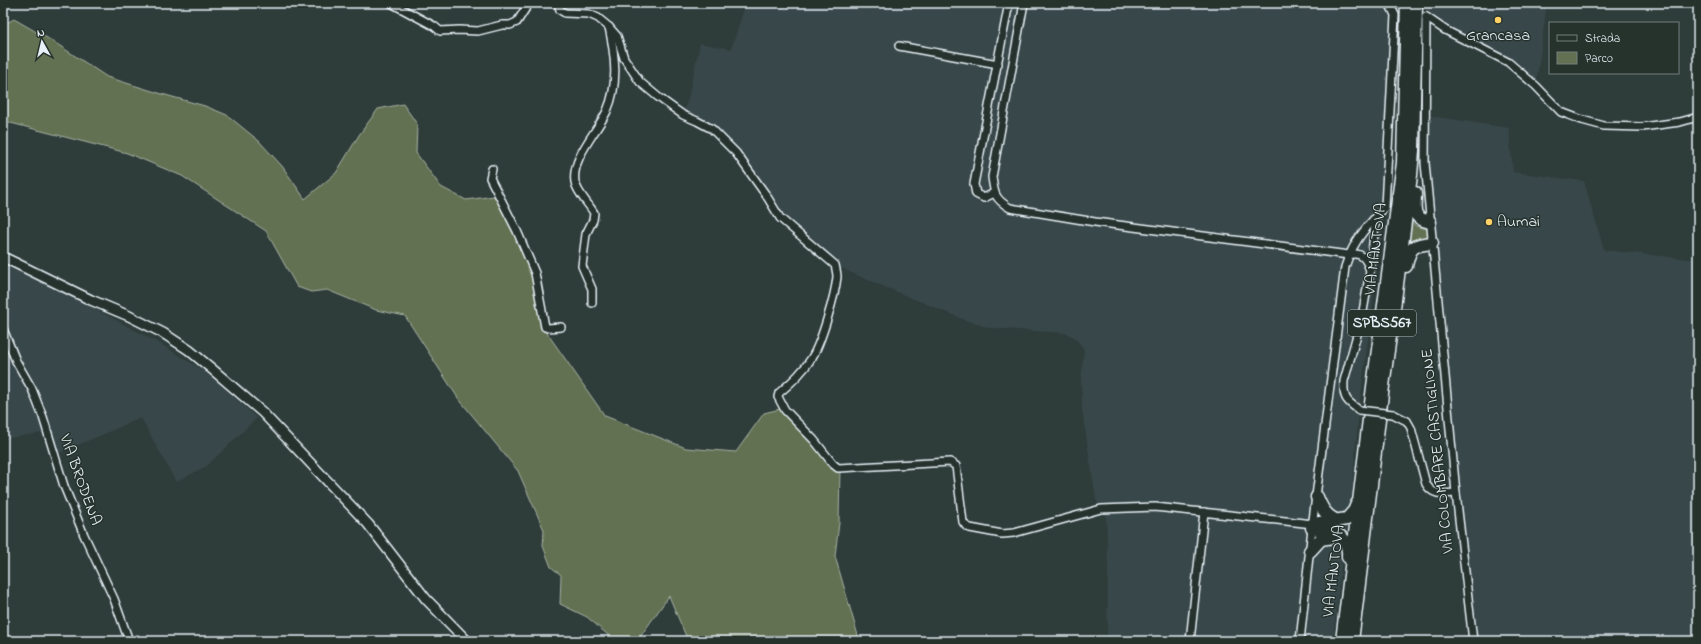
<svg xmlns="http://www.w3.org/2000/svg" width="1701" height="644" viewBox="0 0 1701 644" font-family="'Indie Flower',sans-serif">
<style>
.built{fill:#384749}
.green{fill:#637152;stroke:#a6b1a5}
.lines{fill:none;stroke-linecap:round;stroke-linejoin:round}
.minor-casing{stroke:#e8f1f8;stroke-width:10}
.tertiary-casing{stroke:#e8f1f8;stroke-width:12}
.trunk-casing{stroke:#e8f1f8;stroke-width:15}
.minor{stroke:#26332d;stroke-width:7}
.tertiary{stroke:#26332d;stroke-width:9}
.trunk{stroke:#26332d;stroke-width:12}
.minor-bridge-casing{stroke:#e8f1f8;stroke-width:10;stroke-linecap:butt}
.minor-bridge{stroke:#26332d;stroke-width:7}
.poi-dot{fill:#ffd166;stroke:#26332d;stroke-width:1.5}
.labels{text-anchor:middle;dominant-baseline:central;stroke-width:3;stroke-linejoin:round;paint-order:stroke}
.shield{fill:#26332d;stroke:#aeb8bb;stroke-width:1}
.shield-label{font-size:15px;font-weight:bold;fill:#e8f1f8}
.poi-label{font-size:16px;fill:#e8f1f8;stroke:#26332d}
.street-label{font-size:16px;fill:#e8f1f8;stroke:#26332d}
</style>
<rect width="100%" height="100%" fill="#2e3c3a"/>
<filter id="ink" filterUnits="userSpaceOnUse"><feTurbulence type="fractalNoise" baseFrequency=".025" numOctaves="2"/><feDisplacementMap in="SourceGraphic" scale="8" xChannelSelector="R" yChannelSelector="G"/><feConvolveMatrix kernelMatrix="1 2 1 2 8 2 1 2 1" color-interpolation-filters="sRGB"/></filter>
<g filter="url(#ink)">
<g class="built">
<path d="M746 3H1389L1395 15 1385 207 1359 410 1350 516 1344 539 1333 641H1107L1108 570 1106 515 1096 500 1082 409 1081 381 1084 349 1074 337 1065 333 990 328 967 321 863 278 835 265 780 218 750 173 712 129 683 115 688 98 700 43 731 49Z"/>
<path d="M1426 3H1547L1536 86 1508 62 1426 17Z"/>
<path d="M1425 115 1509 128 1513 172 1584 181 1604 250 1690 259 1698 257V641H1473L1432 243Z"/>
<path d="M3 260 159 343 206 372 257 418 207 466 176 482 141 418 55 455 48 432 3 439Z"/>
</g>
<g class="green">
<path d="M14 19 54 42 107 77 162 94 205 106 227 115 259 141 282 166 305 199 336 173 359 135 378 109 403 104 417 124 416 153 441 187 466 200 494 196 508 215 534 270 545 330 605 416 686 448 736 452 764 413 788 407 840 467 839 523 835 556 859 639 858 641H688L669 596 640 637 632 641H615L587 617 560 604 561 575 551 567 543 546 544 530 518 471 458 398 405 316 376 310 327 290 311 292 297 287 266 231 182 176 127 153 3 121V25Z"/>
<path d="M1411 222 1416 226 1427 229 1428 236 1409 243Z"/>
</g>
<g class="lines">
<g class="minor-casing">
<g id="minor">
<path d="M391 3 434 26 440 31 459 30 478 31 502 25H510L517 22 529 3"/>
<path d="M558 3 560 10 565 13 589 14 598 18 609 27 617 36 624 58 640 82 658 97 683 115 697 121 712 129 736 153 766 195 780 218 835 265C836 269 837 273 837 277 835 296 821 344 811 359 802 373 791 383 779 393L778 397 785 410 814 440 833 464 838 468 950 462 956 466 963 522 966 526 970 528 1002 534 1014 533 1101 509 1155 507 1313 524"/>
<path d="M1024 3 992 177C994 194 995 199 1010 208L1095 222 1349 255C1362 251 1367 260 1370 271"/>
<path d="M1426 17 1425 163 1456 493 1473 641"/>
<path d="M1426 17 1445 30 1508 62 1536 86 1561 112 1582 120 1604 126 1642 127 1680 122 1698 117"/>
<path d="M899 46 998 64"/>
<path d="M492 169 490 178 517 231 535 273 545 327 548 328 561 327"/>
<path d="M994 193 984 198 976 194 974 184 1009 3"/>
<path d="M592 303V289L582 266 586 234 593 220 594 213C589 204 577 193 575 182 571 158 597 132 607 111 619 84 615 55 609 27"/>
<path d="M3 329 16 361 32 389 43 417 64 486 84 535 114 599 129 641"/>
<path d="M1359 410C1346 401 1343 398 1344 381L1362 317 1370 271 1376 216"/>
<path d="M1393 414 1407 421 1411 428 1426 484C1433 496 1443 494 1456 493"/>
<path d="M1190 641 1204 512"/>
<path d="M1300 641 1312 528 1345 267C1353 241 1367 226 1385 207L1395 15 1389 3"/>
</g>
</g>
<g class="tertiary-casing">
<path id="tertiary" d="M3 257 91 300 129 316 163 333 189 350 212 369 262 412 368 524 426 599 467 641"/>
</g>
<g class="trunk-casing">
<g id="trunk">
<path d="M1415 193C1415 211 1411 217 1430 222"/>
<path d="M1406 266C1410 247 1412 245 1432 243"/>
<path d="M1317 497C1321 507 1325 515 1335 520"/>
<path d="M1313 524 1347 519 1354 511 1357 504"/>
<path d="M1312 528C1331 532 1350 533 1348 557"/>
<path d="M1310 551 1321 539 1339 536"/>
<path d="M1342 641 1373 387 1403 163 1407 3"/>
<path d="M1352 641 1383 386 1394 308 1411 175 1413 150 1416 3"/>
</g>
</g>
<use href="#minor" class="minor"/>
<use href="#tertiary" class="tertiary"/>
<use href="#trunk" class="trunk"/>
<g class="minor-bridge-casing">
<path id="minor-bridge" d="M1359 410 1393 414"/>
</g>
<use href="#minor-bridge" class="minor-bridge"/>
</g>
</g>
<g class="poi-dot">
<circle cx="1498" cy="20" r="4"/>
<circle cx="1489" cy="222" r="4"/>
</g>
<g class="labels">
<rect class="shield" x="1348" y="310" width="68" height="26" rx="3"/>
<g class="shield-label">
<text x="1382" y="323">SPBS567</text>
</g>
<g class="poi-label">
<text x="1498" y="36">Grancasa</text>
<text x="1497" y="222" text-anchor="start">Aumai</text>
</g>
<g class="street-label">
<text transform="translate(1376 249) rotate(-83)">VIA MANTOVA</text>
<text transform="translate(1438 451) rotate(-96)">VIA COLOMBARE CASTIGLIONE</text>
<text transform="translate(80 480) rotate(70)">VIA BRODENA</text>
<text transform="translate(1334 571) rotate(-83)">VIA MANTOVA</text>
</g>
</g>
<rect width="1701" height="644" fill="none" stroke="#26332d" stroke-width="16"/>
<rect x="8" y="8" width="1685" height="628" fill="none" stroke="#e8f1f8" stroke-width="1.5" filter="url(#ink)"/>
<rect x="1549" y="22" width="130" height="52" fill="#26332d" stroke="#747f7e"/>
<rect x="1557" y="35" width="20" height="6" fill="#26332d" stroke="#747f7e"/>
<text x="1585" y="42" font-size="12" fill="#e8f1f8">Strada</text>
<rect x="1557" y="52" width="20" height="12" fill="#637152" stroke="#747f7e"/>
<text x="1585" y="62" font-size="12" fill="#e8f1f8">Parco</text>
<g transform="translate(42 42) rotate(352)" stroke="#26332d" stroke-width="3" paint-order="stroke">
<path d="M0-3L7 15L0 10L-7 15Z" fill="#e8f1f8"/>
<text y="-6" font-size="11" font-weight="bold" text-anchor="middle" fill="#e8f1f8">N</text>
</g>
</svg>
